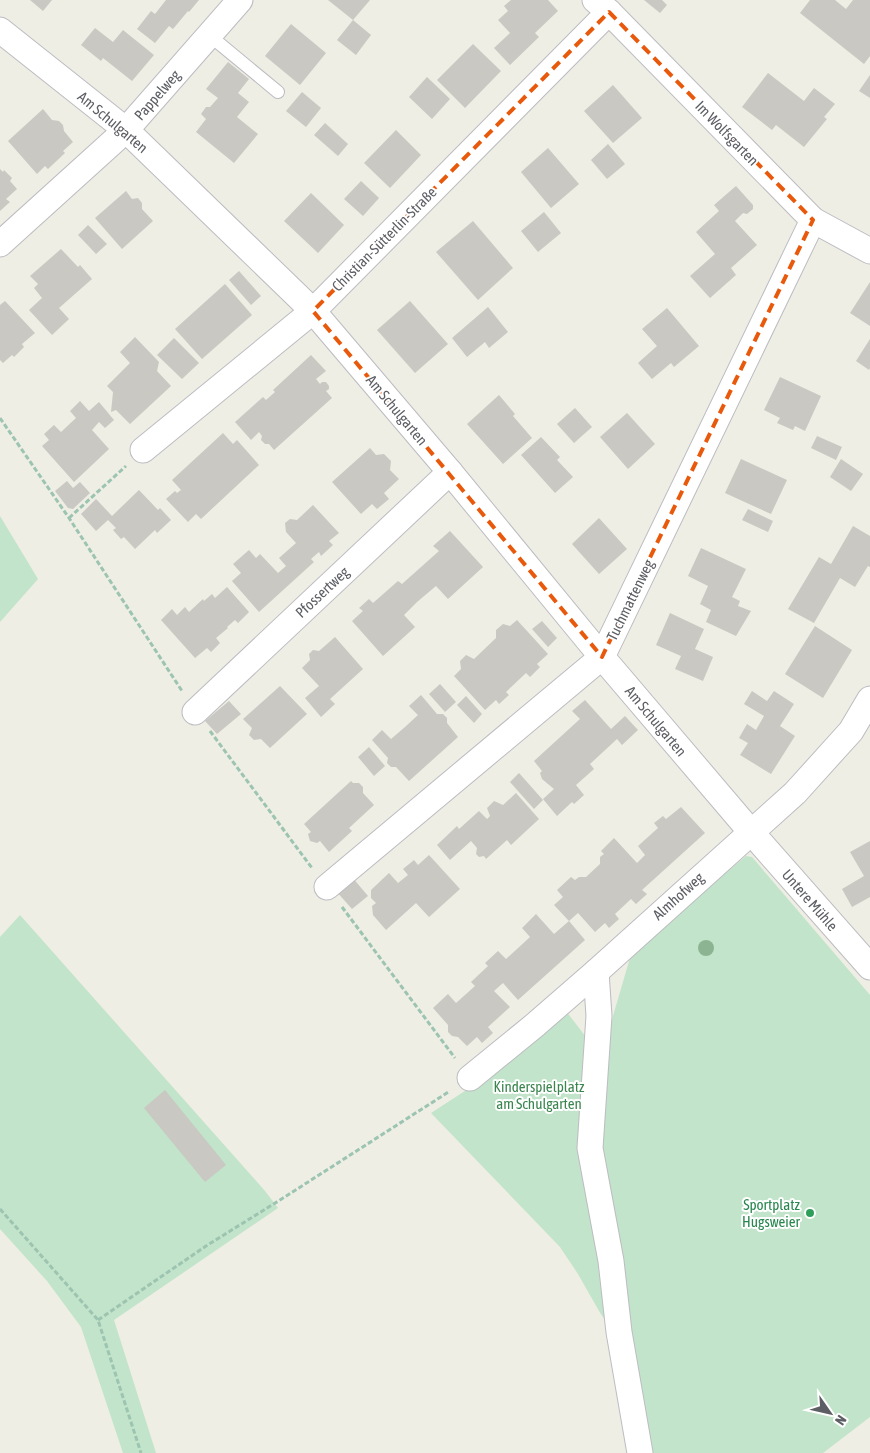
<svg xmlns="http://www.w3.org/2000/svg" width="870" height="1453" viewBox="0 0 870 1453" font-family="'Asap Condensed',sans-serif">
<style>
.green{fill:#c2e4ca}
.building{fill:#c9c8c2}
.lines{fill:none;stroke-linecap:round;stroke-linejoin:round}
.lane-casing{stroke:#bcbcc2;stroke-width:14}
.street-casing{stroke:#bcbcc2;stroke-width:27}
.path{stroke:#9cc4b1;stroke-width:3;stroke-dasharray:5 2.5;stroke-linecap:butt}
.lane{stroke:#fff;stroke-width:12}
.street{stroke:#fff;stroke-width:25}
.tree{fill:#8cb492}
.marked{fill:none;stroke:#e8590c;stroke-width:4;stroke-dasharray:10 6;stroke-linejoin:round}
.leisure-dot{fill:#2e9e5b;stroke:#fff;stroke-width:2}
.labels{text-anchor:middle;dominant-baseline:central;stroke-width:4;stroke-linejoin:round;paint-order:stroke}
.street-label{font-size:15px;fill:#5c5e64;stroke:#fff}
.park-label{font-size:15px;fill:#3b854f;stroke:#fff}
.leisure-label{font-size:15px;fill:#27864d;stroke:#fff;text-anchor:end}
</style>
<rect width="100%" height="100%" fill="#eeeee4"/>
<g class="green">
<path d="M0 516 38 579 0 622Z"/>
<path d="M746 856 752 857 870 995V1417L823 1453H647L596 1142 601 1076 613 1016 632 951Z"/>
<path d="M20 915 265 1191 278 1208 114 1320 156 1453H123L81 1327 47 1281 0 1229V937Z"/>
<path d="M566 1011 586 1037 614 1334 599 1311 578 1274 560 1247 431 1113 471 1087Z"/>
</g>
<g class="building">
<path d="M30 0H52L43 11Z"/>
<path d="M166 0H199L189 12 188 11 173 29 169 26 155 43 137 29 151 11 155 14Z"/>
<path d="M328 0H370L353 20Z"/>
<path d="M511 0H548L558 11 535 33 539 37 510 65 494 48 510 33 498 20 508 11 504 6Z"/>
<path d="M644 0H662L667 5 660 13Z"/>
<path d="M810 0H835L846 9 853 0H870V56L864 64 800 13Z"/>
<path d="M353 20 371 35 356 55 337 40Z"/>
<path d="M291 24 326 53 300 85 265 56Z"/>
<path d="M95 28 113 42 123 30 154 55 132 81 103 58 101 61 81 45Z"/>
<path d="M473 44 501 71 465 108 437 80Z"/>
<path d="M228 62 249 79 238 93 249 102 237 117 258 134 234 163 196 132 206 119 201 114 206 107H210L218 98 206 89Z"/>
<path d="M768 73 804 101 814 88 835 104 824 117 827 119 804 147 776 125 772 130 742 107Z"/>
<path d="M870 75V98L859 91Z"/>
<path d="M427 77 450 99 432 119 409 97Z"/>
<path d="M613 85 642 118 613 143 584 111Z"/>
<path d="M302 92 321 108 306 127 286 111Z"/>
<path d="M43 109 52 120 59 121 63 125 64 131 73 142 63 151 65 153 48 169 45 166 37 174 8 141Z"/>
<path d="M325 123 348 144 338 156 314 135Z"/>
<path d="M396 130 421 155 390 188 364 163Z"/>
<path d="M608 144 625 164 607 179 591 160Z"/>
<path d="M548 148 579 184 551 208 521 172Z"/>
<path d="M0 169 3 172 4 170 12 178 10 181 17 189 6 199 10 202 0 211Z"/>
<path d="M361 181 379 198 363 216 344 199Z"/>
<path d="M736 186 753 205V209L747 214 743 213 735 221 757 245 731 268 736 275 710 298 690 276 715 254 696 232 719 211 714 205Z"/>
<path d="M126 191 132 199 138 198 142 203V209L153 221 122 249 95 218Z"/>
<path d="M311 193 344 225 318 253 284 221Z"/>
<path d="M544 212 561 233 538 252 521 231Z"/>
<path d="M473 221 513 268 478 300 436 252Z"/>
<path d="M88 225 107 244 96 254 78 235Z"/>
<path d="M61 249 78 267 80 265 92 279 59 308 69 319 52 335 29 310 42 298 34 288 38 284 30 276Z"/>
<path d="M239 271 261 296 251 305 229 280Z"/>
<path d="M870 282V326L850 313Z"/>
<path d="M225 284 252 315 202 359 175 329Z"/>
<path d="M5 301 35 333 22 344 24 347 14 357 12 355 3 363 0 360V305Z"/>
<path d="M410 301 448 344 415 373 377 330Z"/>
<path d="M488 307 508 332 489 348 485 342 467 357 452 338Z"/>
<path d="M667 308 699 346 674 367 671 363 652 379 638 363 657 346 642 329Z"/>
<path d="M135 337 159 362 157 371 171 386 130 424 116 410 111 412 113 392 107 386 130 363 120 352Z"/>
<path d="M174 338 199 363 182 379 157 355Z"/>
<path d="M870 339V368L869 370 856 361Z"/>
<path d="M311 355 326 371 316 379 320 384 322 382H326L329 386V389L326 391 332 398 274 450 269 444H265L261 440 262 436 259 432 251 440 235 422 263 397 266 400 275 392 273 390Z"/>
<path d="M780 377 821 396 805 431 795 426 793 430 777 423 780 418 764 410Z"/>
<path d="M499 395 515 414 513 416 532 438 503 464 467 424Z"/>
<path d="M80 401 89 411 99 402 114 420 105 428 99 422 92 430 109 449 74 482 42 446 49 440 44 434 54 425 61 432 76 418 70 411Z"/>
<path d="M575 408 592 427 574 443 557 424Z"/>
<path d="M627 413 655 444 628 469 600 437Z"/>
<path d="M223 433 233 444 237 440 259 465 201 519 196 514 188 522 166 499 175 491 177 493 181 490 172 480Z"/>
<path d="M817 436 842 447 836 460 811 448Z"/>
<path d="M541 437 560 457 557 460 573 477 555 493 521 455Z"/>
<path d="M370 448 376 455 384 454 391 461 390 470 399 479 384 493 389 499 377 509 372 504 361 514 332 482Z"/>
<path d="M741 459 787 480 771 514 725 493Z"/>
<path d="M841 459 863 474 851 491 830 477Z"/>
<path d="M67 481 73 488 80 482 90 493 73 509 68 508 55 491Z"/>
<path d="M139 490 158 510 160 508 171 520 157 533 155 530 135 549 124 537 121 539 113 530 116 528 108 520 96 531 81 514 96 499 112 516Z"/>
<path d="M313 505 339 533 329 541 333 545 321 556 319 552 311 559 314 562 259 612 232 581 241 573 233 564 249 550 256 558 260 554 278 573 286 566 279 558 296 543 286 532 285 523 290 519 297 520Z"/>
<path d="M748 509 773 521 768 532 742 520Z"/>
<path d="M599 518 627 549 599 574 572 544Z"/>
<path d="M853 526 870 536V567L868 566 855 587 840 578 814 623 788 609 819 557 831 564Z"/>
<path d="M450 531 483 567 448 599 436 586 417 602 404 615 415 627 383 656 352 621 363 611 359 608 369 599 373 603 398 581 402 584 439 551 433 546Z"/>
<path d="M701 548 746 569 732 597 740 601 738 606 751 611 736 636 706 622 711 610 700 604 708 586 688 576Z"/>
<path d="M227 587 249 612 238 623 235 620 227 627 228 628 216 638 220 643 211 652 207 648 195 658 161 620 172 609 177 615 185 607 189 612 203 599 204 601 212 594 215 598Z"/>
<path d="M670 613 704 629 695 649 713 657 703 681 675 669 681 656 656 645Z"/>
<path d="M517 620 548 654 537 664 540 667 530 677 526 673 506 692 509 695 499 704 496 700 485 710 454 676 461 669 460 661 466 655 474 659 496 638V630L503 624 510 626Z"/>
<path d="M542 621 557 638 548 647 532 629Z"/>
<path d="M815 626 852 650 823 698 785 674Z"/>
<path d="M335 637 363 669 330 699 335 704 321 717 305 698 319 686 302 668 310 660 309 654 313 650 319 651Z"/>
<path d="M440 684 456 702 445 712 429 694Z"/>
<path d="M280 686 307 714 270 748 261 739 254 740 249 735 252 728 243 719Z"/>
<path d="M752 691 767 701 774 691 794 704 780 726 795 736 771 774 740 755 748 743 739 738 747 724 756 730 764 716 744 704Z"/>
<path d="M421 695 437 714H443L447 718V723L458 737 409 781 396 767H391L387 763 388 758 372 740 382 730 391 739 405 727 418 715 409 706Z"/>
<path d="M466 696 482 714 474 723 457 705Z"/>
<path d="M585 700 611 729 625 716 638 730 622 745 617 739 590 764 594 769 576 785 584 795 574 804 572 802 557 816 543 799 554 789 542 779 540 773 542 771 534 761 580 719 572 711Z"/>
<path d="M229 701 241 714 217 734 205 721Z"/>
<path d="M369 747 385 766 374 776 358 757Z"/>
<path d="M519 773 543 800 534 809 510 782Z"/>
<path d="M351 781 353 783H359L363 787V793L374 805 349 828 352 831 329 852 320 841 317 843 310 841 308 834 311 832 304 824Z"/>
<path d="M516 793 539 819 511 845 507 840 486 859 484 856 479 857 476 854 477 848 471 841 450 860 437 845 457 826 459 829 479 811 487 819 490 816 487 808 494 801 503 805Z"/>
<path d="M681 807 705 833 642 890 647 894 636 904 631 899 615 914 619 919 609 928 605 923 595 932 578 913 569 921 554 905 563 897 557 890 571 877 575 880 579 877H586L600 864V857L604 854 601 851 614 838 637 863 645 855 638 846 658 828 654 823 663 816 666 819Z"/>
<path d="M870 841V897L852 907 842 889 864 876 850 852Z"/>
<path d="M429 855 460 889 429 917 416 903 386 930 373 915 372 906 376 903 371 898V890L389 873 398 883 408 875 403 869 414 860 418 865Z"/>
<path d="M352 877 368 896 352 909 336 891Z"/>
<path d="M536 914 554 934 569 921 585 940 518 1000 503 983 494 991 510 1007 488 1027 493 1033 482 1043 477 1037 467 1046 458 1037 452 1036 448 1032V1025L433 1008 448 994 456 1003 475 986 471 982 488 966 485 963 498 951 506 959 530 937 522 928Z"/>
<path d="M165 1090 226 1165 205 1182 144 1108Z"/>
</g>
<g class="lines">
<g class="lane-casing">
<path id="lane" d="M209 35 278 92"/>
</g>
<g class="street-casing">
<g id="street">
<path d="M595 0 609 12 813 220 870 251"/>
<path d="M0 30 126 130 313 311 450 472 602 657 751 832 870 967"/>
<path d="M0 244 126 130 240 0"/>
<path d="M143 450 313 311 609 12"/>
<path d="M195 712 450 472"/>
<path d="M327 887 602 657 813 220"/>
<path d="M596 972 599 1016 590 1148 611 1261 619 1332 640 1453"/>
<path d="M470 1078 535 1025 596 972 795 793 851 731 870 699"/>
</g>
</g>
<g class="path">
<path d="M0 418 69 518 182 691"/>
<path d="M69 518 126 466"/>
<path d="M210 731 312 868"/>
<path d="M342 907 455 1058"/>
<path d="M0 1209 98 1320 141 1453"/>
<path d="M98 1320 206 1246 280 1200 450 1091"/>
</g>
<use href="#lane" class="lane"/>
<use href="#street" class="street"/>
</g>
<circle class="tree" cx="706" cy="948" r="8"/>
<path class="marked" d="M609 12 813 220 602 657 313 311Z"/>
<circle class="leisure-dot" cx="810" cy="1213" r="5"/>
<g class="labels">
<g class="street-label">
<text transform="translate(157 95) rotate(-49)">Pappelweg</text>
<text transform="translate(113 122) rotate(40)">Am Schulgarten</text>
<text transform="translate(727 133) rotate(46)">Im Wolfsgarten</text>
<text transform="translate(384 239) rotate(-45)">Christian-Sütterlin-Straße</text>
<text transform="translate(397 410) rotate(50)">Am Schulgarten</text>
<text transform="translate(322 592) rotate(-43)">Pfossertweg</text>
<text transform="translate(630 600) rotate(-64)">Tuchmattenweg</text>
<text transform="translate(656 721) rotate(50)">Am Schulgarten</text>
<text transform="translate(678 896) rotate(-42)">Almhofweg</text>
<text transform="translate(810 900) rotate(49)">Untere Mühle</text>
</g>
<g class="park-label">
<text x="539" y="1086">Kinderspielplatz<tspan x="539" dy="17">am Schulgarten</tspan></text>
</g>
<g class="leisure-label">
<text x="800" y="1204">Sportplatz<tspan x="800" dy="17">Hugsweier</tspan></text>
</g>
</g>
<g transform="translate(830 1413) rotate(124)" stroke="#ffffff" stroke-width="4" paint-order="stroke">
<path d="M0-4L9 19L0 12L-9 19Z" fill="#5c5e64"/>
<text y="-8" font-size="14" font-weight="bold" text-anchor="middle" fill="#5c5e64">N</text>
</g>
</svg>
